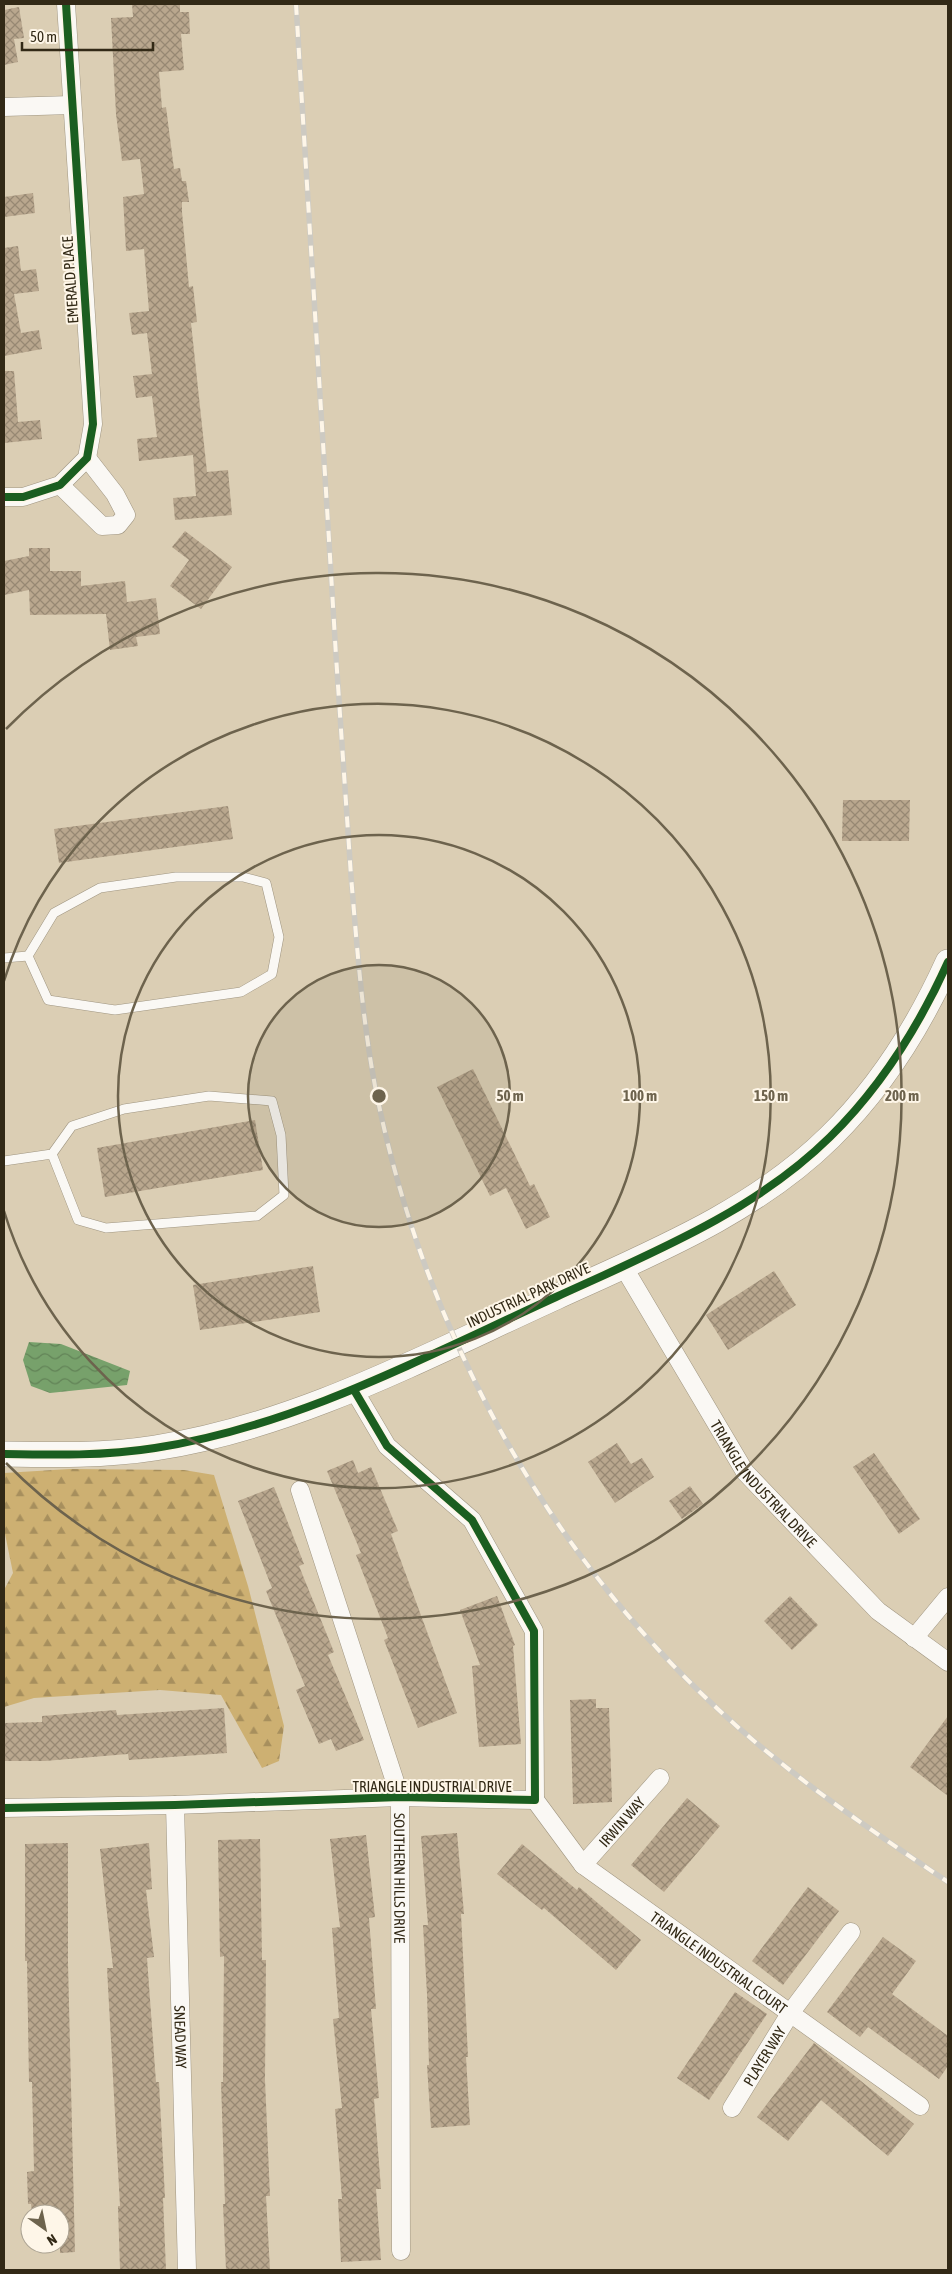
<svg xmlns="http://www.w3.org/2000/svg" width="952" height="2274" viewBox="0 0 952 2274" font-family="'Asap Condensed',sans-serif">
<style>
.forest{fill:url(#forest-firs)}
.water{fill:url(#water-waves)}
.building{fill:url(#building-cross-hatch)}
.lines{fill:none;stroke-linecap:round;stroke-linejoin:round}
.lane-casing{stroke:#9f9581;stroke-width:10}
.street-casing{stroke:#9f9581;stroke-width:19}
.secondary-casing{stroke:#9f9581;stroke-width:26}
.lane{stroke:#faf8f4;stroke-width:9}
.street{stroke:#faf8f4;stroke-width:18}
.secondary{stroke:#faf8f4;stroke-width:25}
.rail-casing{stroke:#cdcac2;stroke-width:5.5}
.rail{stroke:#fef6e8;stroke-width:4;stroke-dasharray:11;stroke-linecap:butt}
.cycleway-casing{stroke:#fef6e8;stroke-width:11}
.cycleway{stroke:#1b5e20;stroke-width:8}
.ring{fill:none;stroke:#6d634d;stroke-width:2.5}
.labels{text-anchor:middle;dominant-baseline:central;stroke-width:4;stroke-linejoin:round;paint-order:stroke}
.street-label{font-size:15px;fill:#322916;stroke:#fef6e8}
.centre{fill:#6d634d;stroke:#fef6e8;stroke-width:2.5}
.ring-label{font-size:15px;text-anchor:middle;font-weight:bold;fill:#6d634d;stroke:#fef6e8;stroke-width:4;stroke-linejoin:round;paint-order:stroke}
</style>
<defs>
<pattern id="forest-firs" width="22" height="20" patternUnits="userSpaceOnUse" patternTransform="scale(1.25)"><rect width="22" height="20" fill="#cdb072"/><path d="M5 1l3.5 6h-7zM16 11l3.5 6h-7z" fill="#a78f5d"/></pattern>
<pattern id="water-waves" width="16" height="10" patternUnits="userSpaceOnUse" patternTransform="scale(1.25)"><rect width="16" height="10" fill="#77a16b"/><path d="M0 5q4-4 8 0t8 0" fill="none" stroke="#628357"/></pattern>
<pattern id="building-cross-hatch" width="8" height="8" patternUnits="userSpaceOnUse" patternTransform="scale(1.25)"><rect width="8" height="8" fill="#b9a78e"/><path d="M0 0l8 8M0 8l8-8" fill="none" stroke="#978873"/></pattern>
</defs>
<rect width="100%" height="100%" fill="#dbceb4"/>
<path class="forest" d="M70 1469 184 1470 214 1475 248 1586 284 1726 279 1761 262 1768 221 1695 160 1690 34 1698 4 1707V1590L13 1573 4 1529V1473Z"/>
<path class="water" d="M29 1342 61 1344 130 1371 127 1385 50 1393 31 1386 23 1360Z"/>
<g class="building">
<path d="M132 4H180V12H189L190 34H181L184 70 159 72 162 108 166 107 174 169 180 168 182 181H186L189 202H182V212L189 287 193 286 197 322 191 323 207 472 228 470 232 515 175 520 173 498 196 496 193 455 139 461 137 439 157 437 152 396 136 398 133 376 152 374 147 333 132 335 129 313 149 311 144 249 126 251 123 197 144 194 140 159 122 161 116 114 111 18 133 17Z"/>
<path d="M19 7 24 38 14 39 18 62 4 65V10Z"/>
<path d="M33 193 35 213 4 217V197Z"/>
<path d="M18 246 21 271 36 269 39 291 14 294 21 333 39 330 42 349 4 356V248Z"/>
<path d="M4 371H14L18 422 40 420 42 439 4 443Z"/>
<path d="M185 531 232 567 201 609 170 586 189 560 172 547Z"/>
<path d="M29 548H50V571H81V586L125 581 127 602 156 598 160 634 136 637 138 646 110 650 106 614 30 615 29 590 4 595V561L29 556Z"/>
<path d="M843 800H910L909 841H842Z"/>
<path d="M228 806 233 839 59 863 54 829Z"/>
<path d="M473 1069 530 1186 534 1184 550 1217 526 1229 506 1188 490 1196 437 1087Z"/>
<path d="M255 1120 263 1170 105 1197 97 1148Z"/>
<path d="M313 1266 320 1312 200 1330 193 1285Z"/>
<path d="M774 1271 796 1305 728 1350 706 1315Z"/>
<path d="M617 1443 631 1464 642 1458 654 1477 615 1503 588 1462Z"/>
<path d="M874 1453 920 1519 899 1534 853 1467Z"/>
<path d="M353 1460 358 1473 371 1467 398 1531 391 1534 457 1713 418 1728 384 1640 388 1638 356 1555 361 1553 327 1471Z"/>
<path d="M690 1486 703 1504 682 1519 669 1501Z"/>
<path d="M274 1487 304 1564 299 1566 334 1652 328 1655 364 1740 336 1751 331 1739 319 1744 296 1690 305 1686 266 1591 272 1588 238 1501Z"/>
<path d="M497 1596 515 1645 513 1646 521 1744 479 1747 472 1666 480 1665 460 1610Z"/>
<path d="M790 1596 818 1625 792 1650 764 1621Z"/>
<path d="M596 1699V1708H609L612 1802 573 1804 570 1700Z"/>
<path d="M224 1708 227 1753 129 1760 128 1754 45 1761H4V1723L42 1722V1716L116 1710 117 1715Z"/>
<path d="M948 1716V1796L910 1767Z"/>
<path d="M687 1798 720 1826 664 1892 631 1865Z"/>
<path d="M457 1833 464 1914H461L468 2057H466L470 2125 431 2128 427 2065H429L427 1994 423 1925H428L421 1836Z"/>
<path d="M366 1835 375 1917 369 1918 376 2009H371L379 2098 374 2099 381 2189H376L381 2260 341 2262 338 2199H342L335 2109 342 2108 333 2019 339 2018 332 1928 340 1927 330 1839Z"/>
<path d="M260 1839 262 1960H266L265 2080 270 2196H266L270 2270H226L223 2204H225L221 2082H223L224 1956 220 1957 218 1840Z"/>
<path d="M68 1843V1963L75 2252 60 2253V2214H32L31 2204H28L27 2172 34 2171 32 2082H29L27 1961H25V1844Z"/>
<path d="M149 1843 152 1889 146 1890 154 1957 147 1958 156 2082H159L165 2198H163L166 2270H120L118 2206H120L107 1968H113L100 1849Z"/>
<path d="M522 1844 577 1890 579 1887 641 1940 616 1970 544 1908 542 1910 497 1874Z"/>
<path d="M808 1887 839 1911 783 1985 752 1961Z"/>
<path d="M883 1937 916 1961 892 1994 948 2036V2066L939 2079 868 2027 860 2037 827 2012Z"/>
<path d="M735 1992 767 2014 709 2100 677 2078Z"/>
<path d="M814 2043 914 2124 888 2156 821 2100 788 2141 757 2117Z"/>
</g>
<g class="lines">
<g class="lane-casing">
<g id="lane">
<path d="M176 877H243L266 883 279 937 272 974 241 992 115 1010 48 1000 28 956 54 913 100 888Z"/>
<path d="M4 958 28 956"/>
<path d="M4 1161 52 1154 72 1126 124 1109 209 1096 272 1101 281 1135 284 1195 257 1216 106 1228 78 1220 52 1154"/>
</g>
</g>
<g class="street-casing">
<g id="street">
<path d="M4 107 72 105"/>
<path d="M60 485 102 526 118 525 126 515 115 494 87 458"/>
<path d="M4 497H23L60 485 87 458 93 424 66 4"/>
<path id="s1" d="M623 1266 745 1472 878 1611 948 1662"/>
<path id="s2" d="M300 1490 400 1797 401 2251"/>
<path d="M914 1638 948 1597"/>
<path id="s3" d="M535 1800 583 1865 920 2106"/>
<path id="s4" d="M175 1805 187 2270"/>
<path d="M4 1808 175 1805 400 1797 535 1800 534 1631 472 1520 387 1446 354 1390"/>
<path id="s5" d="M583 1865 660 1778"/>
<path id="s6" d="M732 2108 791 2012 851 1932"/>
</g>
</g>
<g class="secondary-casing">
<path id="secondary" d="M4 1454C54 1455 105 1456 155 1448 297 1426 426 1356 556 1297 652 1253 754 1212 830 1137 881 1087 919 1026 948 962"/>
</g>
<use href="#lane" class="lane"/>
<use href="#street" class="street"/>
<use href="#secondary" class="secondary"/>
<g class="rail-casing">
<path id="rail" d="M296 4C309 221 323 438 336 656 341 729 346 803 351 876 357 946 362 1017 375 1086 420 1316 535 1535 705 1697 779 1768 863 1825 948 1882"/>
</g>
<use href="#rail" class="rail"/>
<g class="cycleway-casing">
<g id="cycleway">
<path d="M4 497H23L60 485 87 458 93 424 66 4"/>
<path d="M4 1454C54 1455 105 1456 155 1448 297 1426 426 1356 556 1297 652 1253 754 1212 830 1137 881 1087 919 1026 948 962"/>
<path d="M4 1808 175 1805 400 1797 535 1800 534 1631 472 1520 387 1446 354 1390"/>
</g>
</g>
<use href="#cycleway" class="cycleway"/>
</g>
<circle cx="379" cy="1096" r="131" fill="#6d634d" fill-opacity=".12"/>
<g class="ring">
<circle cx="379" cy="1096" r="131"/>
<circle cx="379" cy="1096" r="261"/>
<path d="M4 981A392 392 0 1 1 4 1211"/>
<path d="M6 729A523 523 0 1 1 6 1463"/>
</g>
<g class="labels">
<g class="street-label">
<text transform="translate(70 280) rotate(-94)">EMERALD PLACE</text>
<text transform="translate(528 1295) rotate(-25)">INDUSTRIAL PARK DRIVE</text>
<text stroke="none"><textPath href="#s1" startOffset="260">TRIANGLE INDUSTRIAL DRIVE</textPath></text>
<text x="432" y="1786">TRIANGLE INDUSTRIAL DRIVE</text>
<text stroke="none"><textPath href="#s5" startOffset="58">IRWIN WAY</textPath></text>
<text stroke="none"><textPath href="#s2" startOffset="404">SOUTHERN HILLS DRIVE</textPath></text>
<text stroke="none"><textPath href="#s3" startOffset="248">TRIANGLE INDUSTRIAL COURT</textPath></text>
<text stroke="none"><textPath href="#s4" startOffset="232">SNEAD WAY</textPath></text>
<text stroke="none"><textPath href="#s6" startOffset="61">PLAYER WAY</textPath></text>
</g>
</g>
<circle cx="379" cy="1096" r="8" class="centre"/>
<g class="ring-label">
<text x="510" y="1101">50 m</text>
<text x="640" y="1101">100 m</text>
<text x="771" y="1101">150 m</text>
<text x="902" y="1101">200 m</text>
</g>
<rect width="952" height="2274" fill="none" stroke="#322916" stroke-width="10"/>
<g transform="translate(45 2229) rotate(147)"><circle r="24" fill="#fef6e8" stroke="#aca494"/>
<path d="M0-4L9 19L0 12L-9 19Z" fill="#6d634d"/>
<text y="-8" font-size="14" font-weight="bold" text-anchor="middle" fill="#322916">N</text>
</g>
<path d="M22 42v8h131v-8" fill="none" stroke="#322916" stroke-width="2.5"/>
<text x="30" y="42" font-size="15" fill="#322916" stroke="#fef6e8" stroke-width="4" paint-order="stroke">50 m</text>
</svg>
